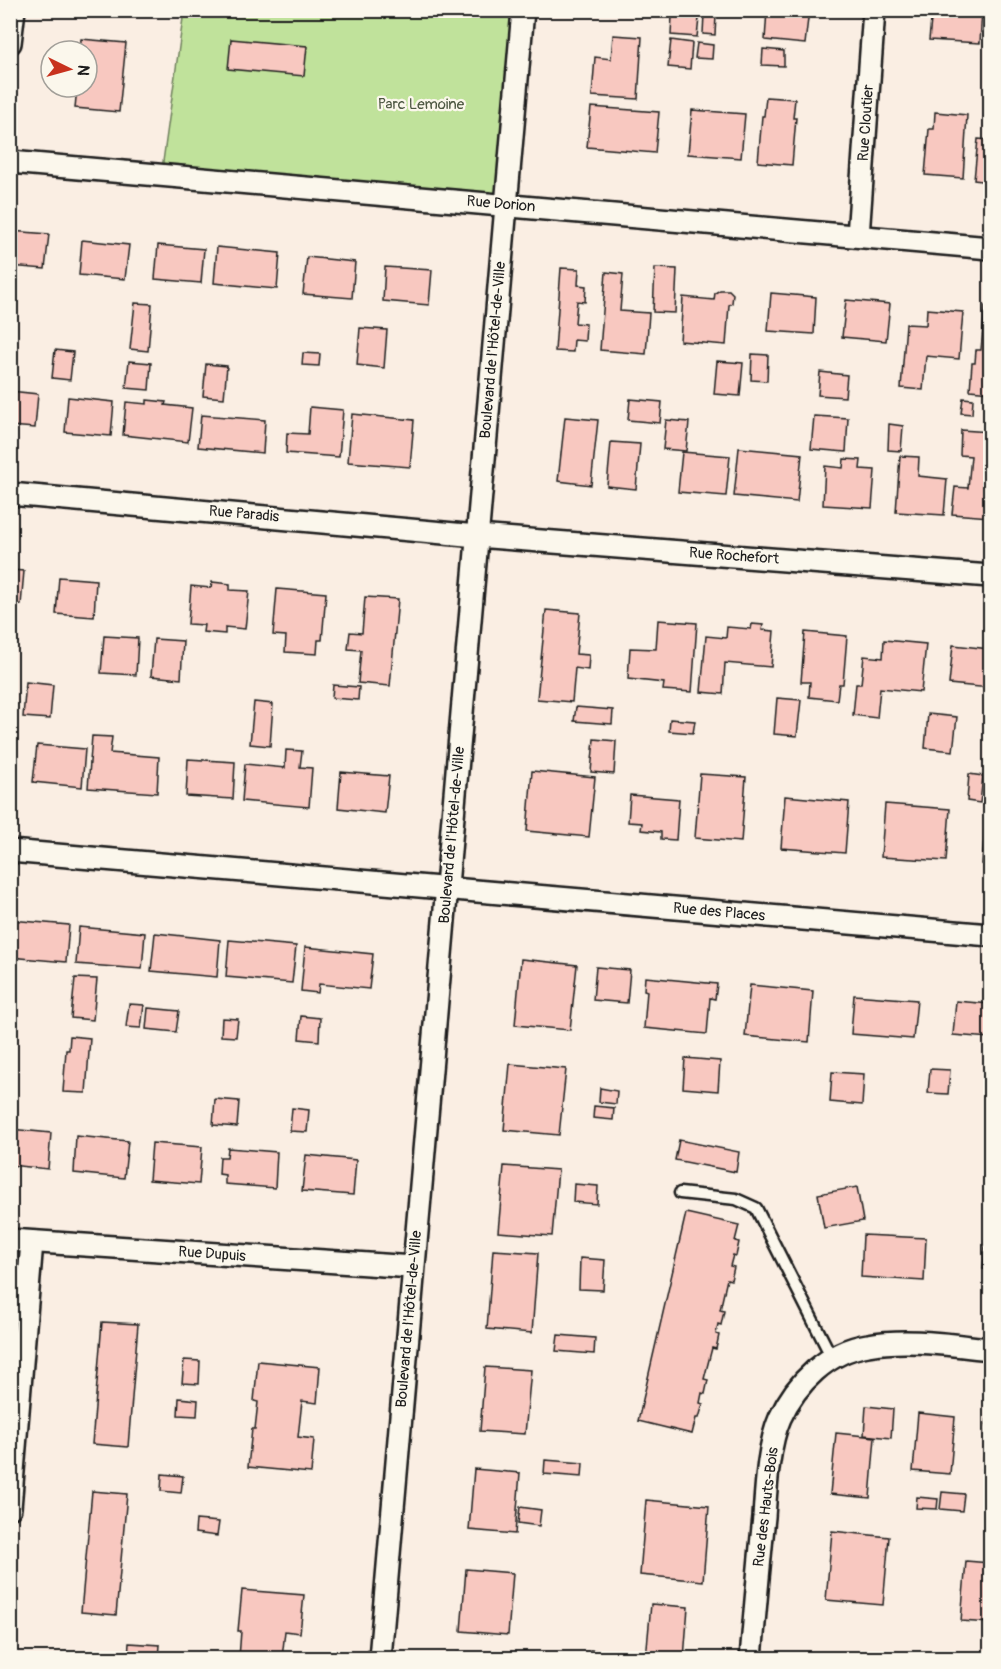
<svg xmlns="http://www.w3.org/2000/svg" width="1001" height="1669" viewBox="0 0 1001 1669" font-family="Pangolin,sans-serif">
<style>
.green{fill:#c0e29b;stroke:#6e7f5c;stroke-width:1.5}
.building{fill:#f8c8c0;stroke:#1c1c1c;stroke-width:1.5}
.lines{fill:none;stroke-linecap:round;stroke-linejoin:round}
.service-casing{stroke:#1c1c1c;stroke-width:15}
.minor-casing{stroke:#1c1c1c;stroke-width:26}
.service{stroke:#fbf7ec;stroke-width:10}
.minor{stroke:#fbf7ec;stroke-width:21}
.labels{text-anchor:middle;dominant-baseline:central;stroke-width:4.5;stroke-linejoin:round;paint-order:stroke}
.park-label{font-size:15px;fill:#4d5742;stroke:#fbf7ec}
.street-label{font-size:15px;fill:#1c1c1c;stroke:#fbf7ec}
</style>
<rect width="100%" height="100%" fill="#faeee3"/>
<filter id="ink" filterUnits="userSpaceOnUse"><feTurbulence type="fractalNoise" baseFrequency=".0167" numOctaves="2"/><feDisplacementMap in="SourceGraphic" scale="12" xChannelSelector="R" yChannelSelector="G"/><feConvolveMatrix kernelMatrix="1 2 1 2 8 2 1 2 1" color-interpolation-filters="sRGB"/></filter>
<g filter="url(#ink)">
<path class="green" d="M184 11H523L506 204 161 176Z"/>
<g class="building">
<path d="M85 10H129L128 17 85 13Z"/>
<path d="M767 10H809L805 44 765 40Z"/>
<path d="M932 10H982L980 43 929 40Z"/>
<path d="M704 14 716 15 715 35 703 34Z"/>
<path d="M672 16 699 18 697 37 671 35Z"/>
<path d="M613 35 642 37 638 99 592 96 595 57 611 59Z"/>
<path d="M81 39 126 43 119 112 75 108 77 87H87V51H80Z"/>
<path d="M231 39 307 46 304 76 228 69Z"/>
<path d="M671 40 692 43 690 69 668 67Z"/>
<path d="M697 43 713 45 712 59 695 58Z"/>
<path d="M763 49 784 51V66L762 65Z"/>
<path d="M766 97 795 99 793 118H796L792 165 758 162 762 116H764Z"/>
<path d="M591 107 659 112 655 153 587 147Z"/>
<path d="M692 110 745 114 741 158 688 154Z"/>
<path d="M935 112 967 115 963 178 925 175 929 129H934Z"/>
<path d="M978 139 990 140V182L974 180Z"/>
<path d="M10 231 49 234 45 269 10 266Z"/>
<path d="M82 240 129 245 125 279 79 275Z"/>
<path d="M158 245 204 249 201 283 155 279Z"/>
<path d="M217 247 280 253 277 289 214 283Z"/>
<path d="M307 257 355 262 352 298 303 294Z"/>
<path d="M385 267 432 270 429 305 383 301Z"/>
<path d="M561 268 579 269 578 285 586 286 585 302 577 301 575 323 586 324 585 341 574 340 573 352 555 351Z"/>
<path d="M655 268 677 269 675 313 653 312Z"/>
<path d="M606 272 623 274 620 311 649 313 646 354 600 350Z"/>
<path d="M720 290H729L733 294 732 303 729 305 726 345 680 341 683 297 714 300 715 293Z"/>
<path d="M771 293 816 297 814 334 768 331Z"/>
<path d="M846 300 890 304 886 341 842 337Z"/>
<path d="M135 303 152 304 148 351 130 349Z"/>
<path d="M985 306H990V392L970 390 972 363H975L976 350H981Z"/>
<path d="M927 309 963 312 959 359 926 356 923 390 901 388 906 324 926 325Z"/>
<path d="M360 328 387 330 384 368 357 365Z"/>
<path d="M55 350 73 352 70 380 52 378Z"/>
<path d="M303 353 320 354 319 366 302 365Z"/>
<path d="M752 354 768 355 767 381 751 380Z"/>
<path d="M129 361 151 363 149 390 126 388Z"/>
<path d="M717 361 743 363 740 396 714 394Z"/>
<path d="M206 364 227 366 224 398 203 396Z"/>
<path d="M820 372 847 375 845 397 818 395Z"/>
<path d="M10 391 38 394 35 428 10 426Z"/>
<path d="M68 397 114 402 111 436 65 432Z"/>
<path d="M963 398 973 399 972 414 961 413Z"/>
<path d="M630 399 662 402 660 423 628 420Z"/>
<path d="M147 400 166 402 165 405 192 408 188 442 123 435 126 402 147 404Z"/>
<path d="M310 407 343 410 339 457 286 453 287 433 308 434Z"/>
<path d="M352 414 414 420 410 467 348 462Z"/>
<path d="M201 415 265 420 263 453 198 447Z"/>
<path d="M814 416 848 418 846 452 811 449Z"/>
<path d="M565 417 598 420 591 485 558 481Z"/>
<path d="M666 420 689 422 686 451 663 449Z"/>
<path d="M889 424 903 426 901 451 888 450Z"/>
<path d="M961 430 990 432V517L952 514 955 487 968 488 971 456 960 455Z"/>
<path d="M611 442 640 444 636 489 607 486Z"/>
<path d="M739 448 802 454 797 502 734 496Z"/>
<path d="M682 452 730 456 726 496 678 492Z"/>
<path d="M900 456 919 457 918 476 947 479 944 515 896 512Z"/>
<path d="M844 459 861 460 860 469 875 470 872 508 823 505 825 466 843 468Z"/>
<path d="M10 570 24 571 21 605H10Z"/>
<path d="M59 577 96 580 94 617 56 614Z"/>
<path d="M212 582 230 584V590L249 591 245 629 225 627V634L203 632 204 625 188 624 191 586 211 588Z"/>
<path d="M277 589 326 593 322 640H318L317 654 285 652 286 636 273 635Z"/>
<path d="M365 597 398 599 390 686 358 683 361 650 348 649 350 632 362 633Z"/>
<path d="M546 610 580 613 576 654 589 655 588 670 575 668 572 702 537 699Z"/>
<path d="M658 620 697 623 692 692 663 690 664 683 628 679 630 648 656 649Z"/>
<path d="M752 624 763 625 762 630 774 631 771 667 725 663 723 694 701 692 706 636 726 638 727 627 751 629Z"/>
<path d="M805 632 847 636 843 684H839L837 700 809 697 810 682H801Z"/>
<path d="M104 636 138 638 136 675 101 673Z"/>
<path d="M154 639 183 641 181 679 151 676Z"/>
<path d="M884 640 926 644 921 692 880 688 877 718 853 715 856 684H861L864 656 883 658Z"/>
<path d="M953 645 990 649V688L949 684Z"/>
<path d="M26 682 53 685 50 719 23 717Z"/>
<path d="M333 685 359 687 358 700 332 698Z"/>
<path d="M777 698 801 700 797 736 774 734Z"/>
<path d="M254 702 273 704 270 746 250 744Z"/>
<path d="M576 707 613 710 612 724 574 721Z"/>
<path d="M928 714 957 717 953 751 925 748Z"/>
<path d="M670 719 695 721 693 733 669 731Z"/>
<path d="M92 736 112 737 110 753 159 757 157 793 88 788Z"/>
<path d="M594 739 616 741 614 774 591 772Z"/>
<path d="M37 745 85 749 82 787 33 782Z"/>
<path d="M286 750 302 751 300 767 312 768 309 807 242 801 245 764 285 768Z"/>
<path d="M188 759 235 762 233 799 186 796Z"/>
<path d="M532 771 595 777 589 837 527 831Z"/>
<path d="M341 772 389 776 385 813 338 808Z"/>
<path d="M700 774 746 777 741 842 695 838Z"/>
<path d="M969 774 983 776 980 803 967 801Z"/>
<path d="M630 795 679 799 676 840 661 839V832L641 830 642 823 628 822Z"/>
<path d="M785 796 849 802 845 853 781 848Z"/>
<path d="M885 804 950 809 946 861 881 857Z"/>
<path d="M986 812H990V865L982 864Z"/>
<path d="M10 920 69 925 66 962 10 957Z"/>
<path d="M79 927 145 933 142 969 76 964Z"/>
<path d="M155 933 220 940 217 977 151 971Z"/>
<path d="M229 940 296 946 292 983 226 977Z"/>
<path d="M305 947 373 954 369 989 319 984 318 993 301 991Z"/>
<path d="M521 959 577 965 570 1030 515 1025Z"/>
<path d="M596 967 630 970 627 1003 593 1000Z"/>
<path d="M645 977 717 984 715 999 710 998 707 1034 644 1028 647 991 644 990Z"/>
<path d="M75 978 97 979 93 1020 71 1018Z"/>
<path d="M750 985 813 991 809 1042 745 1036Z"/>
<path d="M854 995 917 1000 913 1039 851 1034Z"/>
<path d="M956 1001 990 1004V1038L953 1035Z"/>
<path d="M129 1004 144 1005 141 1028 126 1027Z"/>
<path d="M148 1008 179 1011 176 1032 146 1029Z"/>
<path d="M301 1016 320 1018 319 1041 299 1039Z"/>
<path d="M222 1018 238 1019 236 1037 221 1036Z"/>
<path d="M70 1036 90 1038 86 1093 63 1092 66 1050H69Z"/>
<path d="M685 1058 720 1061 718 1091 683 1088Z"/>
<path d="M510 1064 566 1069 559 1135 504 1130Z"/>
<path d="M930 1069 950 1070 948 1094 928 1093Z"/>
<path d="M832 1072 864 1074 862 1105 830 1102Z"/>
<path d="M600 1088 617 1091 616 1104 599 1102Z"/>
<path d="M215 1099 239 1101 237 1127 213 1125Z"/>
<path d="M594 1106 614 1108 613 1120 593 1118Z"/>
<path d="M292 1108 309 1110 307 1132 290 1131Z"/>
<path d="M10 1129 51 1133 48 1169 10 1165Z"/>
<path d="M76 1136 128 1141 124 1178 74 1173Z"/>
<path d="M679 1140 739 1152 736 1172 675 1160Z"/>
<path d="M152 1143 202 1147 199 1184 149 1180Z"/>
<path d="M228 1148 277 1152 275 1188 225 1184V1175L219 1174 220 1157H227Z"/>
<path d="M306 1155 356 1160 353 1195 302 1191Z"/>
<path d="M504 1166 558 1170 552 1236 498 1232Z"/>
<path d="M574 1184 598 1186 597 1204 573 1202Z"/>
<path d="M857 1187 863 1221 824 1228 818 1194Z"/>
<path d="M988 1210H990V1270L983 1269Z"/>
<path d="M686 1213 739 1225 735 1241 739 1242 736 1256 733 1255 730 1266 734 1267 731 1280 727 1279 720 1310 724 1311 721 1325 718 1324 716 1334 719 1335 716 1349 712 1348 704 1379 708 1380 705 1394 702 1393 700 1403 703 1404 699 1418H696L692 1434 638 1421Z"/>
<path d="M863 1235 926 1238 924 1281 861 1277Z"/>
<path d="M493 1250 538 1253 532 1333 487 1329Z"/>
<path d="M580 1258 605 1260 603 1290 579 1289Z"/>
<path d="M102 1322 138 1324 128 1447 92 1444Z"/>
<path d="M558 1335 595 1338 594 1354 556 1351Z"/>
<path d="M184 1360 200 1361 199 1384 182 1383Z"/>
<path d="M258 1361 320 1367 317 1403 302 1401 298 1437 314 1439 311 1473 248 1467 252 1429H255L258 1402 254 1401Z"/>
<path d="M485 1367 531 1370 525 1434 480 1431Z"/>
<path d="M179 1398 198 1400 197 1416 178 1415Z"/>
<path d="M866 1406 893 1409 891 1438 864 1435Z"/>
<path d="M918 1413 955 1417 950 1474 913 1471Z"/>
<path d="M987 1419H990V1476H982Z"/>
<path d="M836 1433 875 1437 870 1498 830 1494Z"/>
<path d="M545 1460 583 1463 582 1477 544 1474Z"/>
<path d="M474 1469 520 1473 515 1534 469 1530Z"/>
<path d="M162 1474 183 1476 181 1493 161 1491Z"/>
<path d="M92 1491 127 1494 116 1615 81 1612Z"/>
<path d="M942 1492 964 1494 962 1511 940 1509Z"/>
<path d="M917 1497 938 1499 937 1509 916 1508Z"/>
<path d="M646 1500 709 1506 703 1581 640 1575Z"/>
<path d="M520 1507 541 1510 539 1526 518 1523Z"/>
<path d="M196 1520 219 1522 217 1536 195 1533Z"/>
<path d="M832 1531 889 1537 883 1605 826 1600Z"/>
<path d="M966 1561 990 1563V1623L961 1621Z"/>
<path d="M466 1569 513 1573 508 1635 461 1631Z"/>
<path d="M242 1590 304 1595 300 1633 285 1631 282 1658H239L241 1631H238Z"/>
<path d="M651 1604 688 1607 684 1658H646Z"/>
<path d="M129 1643 160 1645 159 1658H128Z"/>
<path d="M590 1650 629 1654V1658H589Z"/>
<path d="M457 1653 503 1656V1658H456Z"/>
</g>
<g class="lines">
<g class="service-casing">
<path id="service" d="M680 1193 736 1199 756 1208 832 1358"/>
</g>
<g class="minor-casing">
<g id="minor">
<path d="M10 43 14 10"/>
<path d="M10 162 990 248"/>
<path d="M858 236 874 10"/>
<path d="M10 494 477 536 990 576"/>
<path d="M10 851 990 935"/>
<path d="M10 1240 413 1267"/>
<path d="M10 1508 32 1242"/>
<path d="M380 1658 523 10"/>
<path d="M751 1658C755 1611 759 1564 764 1517 766 1488 768 1445 780 1418 796 1383 828 1351 868 1345 908 1338 950 1345 990 1349"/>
</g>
</g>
<use href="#service" class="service"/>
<use href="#minor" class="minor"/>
</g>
</g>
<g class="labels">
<g class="park-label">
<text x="421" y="104">Parc Lemoine</text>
</g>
<g class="street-label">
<text transform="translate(866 123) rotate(-86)">Rue Cloutier</text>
<text transform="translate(501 204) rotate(5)">Rue Dorion</text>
<text transform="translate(493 350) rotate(-85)">Boulevard de l'Hôtel-de-Ville</text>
<text transform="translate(244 514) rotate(5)">Rue Paradis</text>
<text transform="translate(734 556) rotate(4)">Rue Rochefort</text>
<text transform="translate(452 835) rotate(-85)">Boulevard de l'Hôtel-de-Ville</text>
<text transform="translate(719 912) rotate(5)">Rue des Places</text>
<text transform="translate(212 1254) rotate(4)">Rue Dupuis</text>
<text transform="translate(409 1319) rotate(-85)">Boulevard de l'Hôtel-de-Ville</text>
<text transform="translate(766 1507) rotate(-83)">Rue des Hauts-Bois</text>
</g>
</g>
<rect width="1001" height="1669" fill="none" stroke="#fbf7ec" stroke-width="36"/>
<rect x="18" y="18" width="965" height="1633" fill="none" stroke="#1c1c1c" stroke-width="2" filter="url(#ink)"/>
<g transform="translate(69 69) rotate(95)"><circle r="28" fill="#fbf7ec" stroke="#a29f99" stroke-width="1.5"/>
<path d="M0-4.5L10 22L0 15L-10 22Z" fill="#c8321e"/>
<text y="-9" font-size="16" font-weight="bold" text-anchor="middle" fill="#1c1c1c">N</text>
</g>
</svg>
